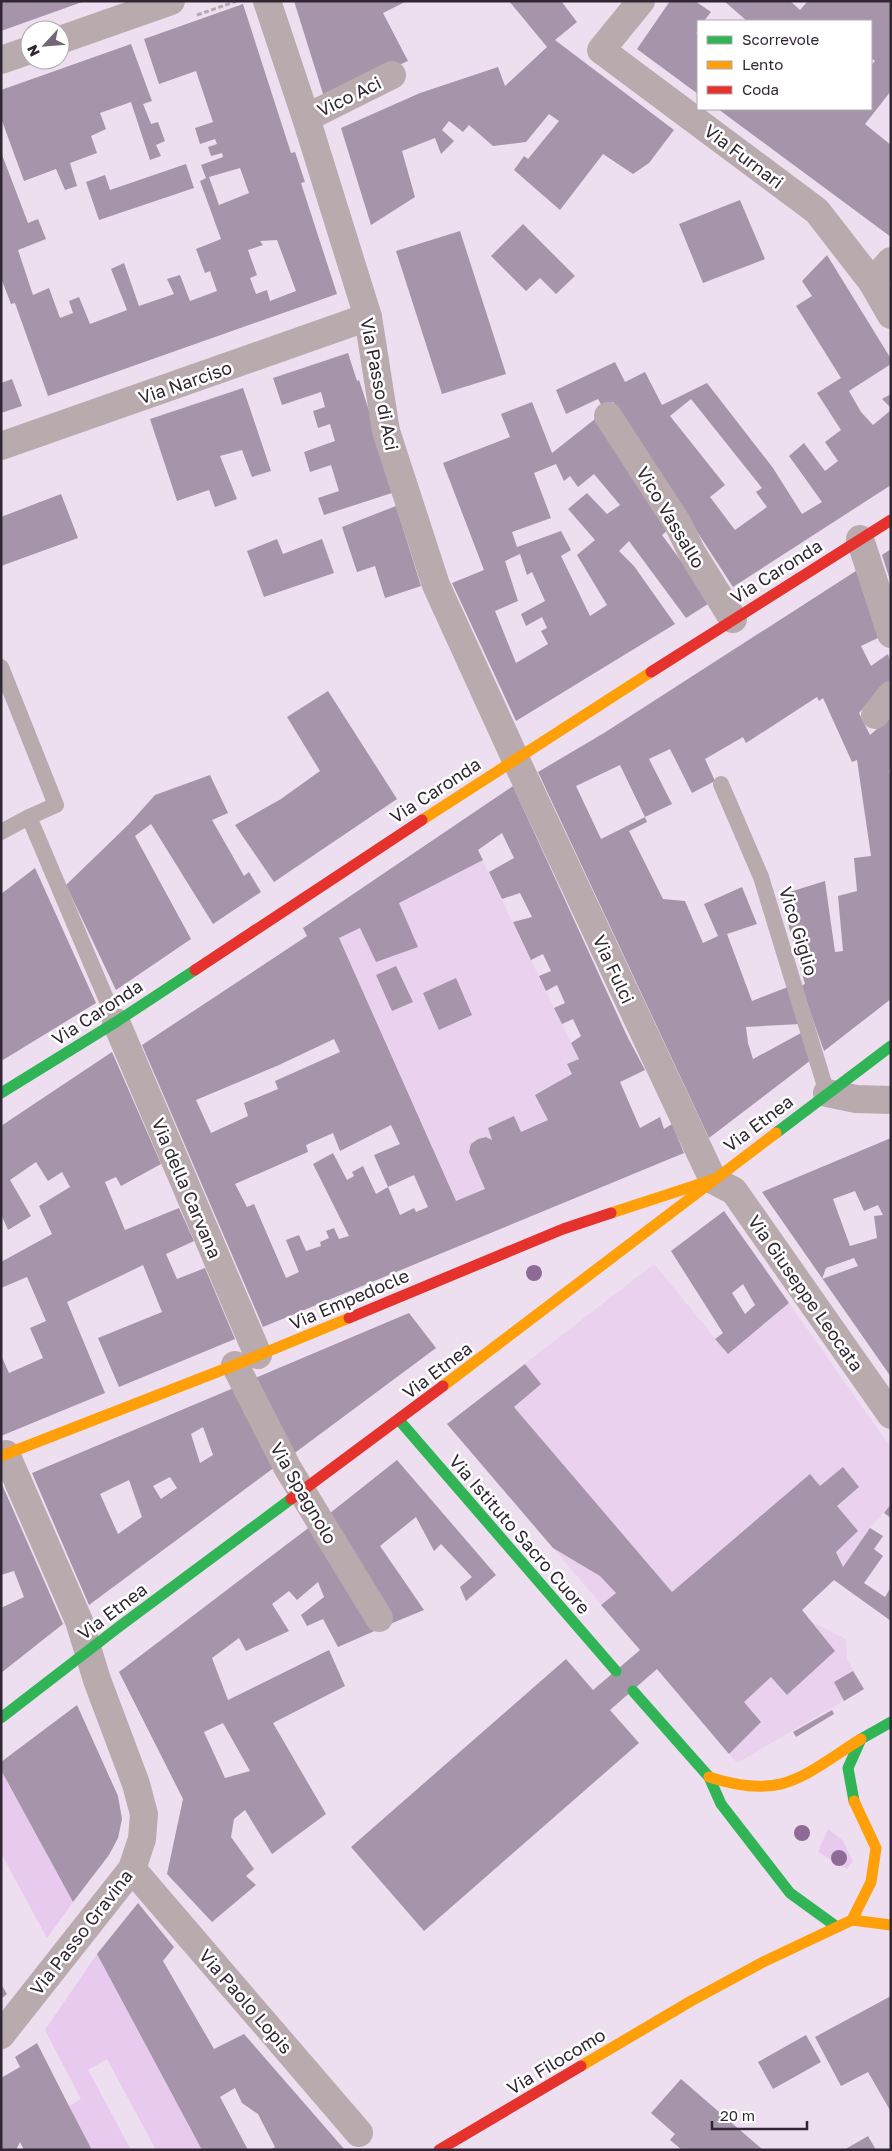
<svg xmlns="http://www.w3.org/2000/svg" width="892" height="2151" viewBox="0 0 892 2151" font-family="'Golos Text',sans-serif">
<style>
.built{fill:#ead2ef}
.green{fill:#e7caee}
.building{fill:#a695aa;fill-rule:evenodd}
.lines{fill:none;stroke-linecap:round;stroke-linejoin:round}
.path{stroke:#b3a8ad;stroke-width:3;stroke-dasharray:5 2.5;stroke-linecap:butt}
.lane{stroke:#b9aaad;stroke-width:16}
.street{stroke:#b9aaad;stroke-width:28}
.fast{stroke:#30b455;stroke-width:11}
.slow{stroke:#ff9f0a;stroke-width:11}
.jam{stroke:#e5322d;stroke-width:11}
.tree{fill:#8e6b96}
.labels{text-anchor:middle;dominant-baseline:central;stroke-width:5;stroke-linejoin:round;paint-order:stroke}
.street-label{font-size:18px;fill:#312734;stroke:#fff}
</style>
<rect width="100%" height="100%" fill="#eddef0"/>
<g class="built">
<path d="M463 820 579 1059 627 1177 447 1251 303 928Z"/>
<path d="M654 1264 728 1354 789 1303 891 1448V1504L870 1528 834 1580 802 1610 812 1622 846 1639 847 1660 864 1689 737 1763 447 1424Z"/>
</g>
<g class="green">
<path d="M1 1770 73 1902 47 1938 1 1853Z"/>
<path d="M828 1829 843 1841 853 1861 847 1869 818 1852Z"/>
<path d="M97 1954 202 2150H156L107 2059 88 2070 131 2150H92L69 2106 81 2099 45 2030Z"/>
</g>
<g class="building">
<path d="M1 1H85L1 31Z"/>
<path d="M294 1H407L383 13 408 61 324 97Z"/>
<path d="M509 1H561L577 22 555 40 674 130 649 163 633 174 603 154 560 210 514 170 524 156 528 159 559 121 549 114 526 142 493 146 469 125 463 132 449 121 442 130 454 141 441 154 435 138 402 151 415 197 371 225 341 128 420 93 498 67 505 86 547 47Z"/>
<path d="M670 1H695L711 12 704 21H698V30L696 33 698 35V94L637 49Z"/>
<path d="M724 1H790L800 10 808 1H891V91L865 124 891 145V237L718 109H871V65L875 61 871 58V21H747Z"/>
<path d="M243 4 291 153 295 152 305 182 301 183 337 294 48 396 15 303 11 304 1 278V152L28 223 38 219 46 239 18 250 33 295 49 288 60 318 73 313 69 301 79 297 90 324 127 310 111 269 124 263 139 306 174 294 167 279 180 275 190 301 217 291 210 271 205 273 196 249 221 239 200 181 206 178 201 165 223 157 222 153 211 156 208 147 217 144 215 139 200 144 195 128 213 122 196 71 159 84 144 39ZM240 168 249 193 219 205 209 177ZM277 240 296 291 270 301 267 290 256 294 250 278 257 275 248 250 263 245 260 241Z"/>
<path d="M131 44 152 101 143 104 151 124 158 122 165 141 156 145 161 156 150 160 131 102 100 113 106 129 91 136 97 153 70 163 77 186 65 190 56 169 24 181 1 118V90Z"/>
<path d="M186 164 194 188 99 220 86 182 105 175 110 190Z"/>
<path d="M740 200 765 259 703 283 679 224Z"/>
<path d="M523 224 575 276 556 294 540 278 526 291 491 256Z"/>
<path d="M460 231 506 374 442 394 396 251Z"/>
<path d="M827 255 891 359V364L849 391 861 412 873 425 891 410V485L733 587 613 402 602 406 598 399 566 414 556 390 615 362 625 382 645 372 662 405 707 383 773 468 802 514 822 502 789 456 804 443 825 471 838 461 825 442 841 430 817 393 841 378 796 306 812 296 802 281ZM691 399 762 488 756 492 767 507 735 530 710 497 725 485 670 416Z"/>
<path d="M348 353 357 381 359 380 375 429 372 430 392 493 324 515 318 498 339 491 331 465 310 472 304 452 335 441 330 424 318 428 313 411 325 407 321 392 282 405 273 378Z"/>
<path d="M12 379 22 406 1 413V383Z"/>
<path d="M243 388 271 471 252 477 242 450 220 456 237 499 215 507 209 490 177 501 150 419Z"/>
<path d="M891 394V408L882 399Z"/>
<path d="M532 402 552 453 595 419 673 526 662 535 711 602 686 618 629 541 619 551 634 566 675 624 516 721 452 583 484 570 443 463 510 437 501 414ZM556 464 564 481 570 476 578 487 594 474 620 505 607 514 587 493 568 509 595 540 577 555 607 605 590 616 561 556 571 550 561 531 517 547 512 532 551 518 534 473ZM520 554 527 575 532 572 545 601 521 614 526 626 542 617 547 628 541 631 548 644 516 663 495 611 518 601 505 561Z"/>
<path d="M61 494 78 538 1 566V517Z"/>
<path d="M396 506 421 586 385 598 375 566 357 572 342 527Z"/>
<path d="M277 539 283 554 322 539 334 573 264 597 247 551Z"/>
<path d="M891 549V580H890L882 555Z"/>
<path d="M859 569 882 636 861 646 871 666 888 654 891 663V686L879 690 859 713 870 735 891 717V769L889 770 891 779V999L824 1051 801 986 805 984 780 895 825 881 835 952 843 951 838 896 857 891 854 858 871 856 857 760 852 762 823 698 819 701 817 697 746 743 743 737 705 759 715 781 692 793 670 749 649 759 672 804 645 817 620 765 576 786 601 839 645 817 647 822 629 831 663 899 685 901 703 943 718 936 704 904 742 887 757 924 727 934 752 1001 788 987 800 1024 746 1027 748 1043 753 1059 801 1033 811 1060 709 1138 538 772 604 733Z"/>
<path d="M328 691 397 799 274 882 235 825 281 799 320 771 287 717Z"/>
<path d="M210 775 228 813 212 820 244 876 249 872 261 892 213 924 151 824 135 836 191 939 116 990 66 885 129 824 155 795Z"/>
<path d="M513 786 627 1036 645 1070 620 1082 640 1128 660 1117 664 1129 672 1124 684 1153 263 1327 142 1045 307 936 303 928ZM502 833 514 858 489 872 502 899 520 893 532 917 513 922 531 960 543 954 551 971 539 976 546 991 557 985 565 1003 554 1008 562 1024 573 1019 581 1036 571 1043 579 1059 567 1064 572 1074 535 1095 548 1120 521 1132 514 1116 488 1128 492 1140 486 1137 478 1139 471 1144 469 1152 485 1189 456 1201 339 938 360 928 376 962 418 947 399 903 483 860 478 850ZM334 1039 340 1052 275 1081 278 1089 244 1103 248 1116 211 1133 196 1100 279 1065ZM391 1125 400 1144 374 1155 388 1187 414 1175 428 1207 416 1212 414 1208 400 1215 388 1187 376 1194 363 1166 352 1172 354 1176 347 1180 333 1153 313 1164 349 1236 339 1239 334 1228 326 1231 329 1238 320 1242 321 1246 306 1251 299 1235 286 1240 299 1272 286 1278 254 1204 247 1207 235 1184 308 1152 306 1145 333 1133 340 1151Z"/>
<path d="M35 868 96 1003 3 1060 1 1057V894Z"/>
<path d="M396 966 413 1002 392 1011 376 975Z"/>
<path d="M456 978 472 1015 439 1030 423 993Z"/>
<path d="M112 1052 161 1164 121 1186 116 1177 105 1182 125 1230 179 1208 194 1241 166 1254 177 1279 205 1268 235 1339 119 1387 98 1338 162 1312 143 1265 67 1302 105 1393 1 1436V1355L9 1373 43 1358 30 1328 46 1321 27 1277 1 1288V1262L52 1234 39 1206 70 1187 62 1172 48 1181 36 1162 10 1180 31 1216 8 1230 1 1214V1126Z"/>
<path d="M891 1138V1377L762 1192ZM855 1191 864 1211 878 1205 883 1215 874 1216 877 1238 850 1246 833 1199ZM854 1258 858 1266 822 1279 826 1268Z"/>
<path d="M724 1211 789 1303 728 1354 715 1339 723 1333 671 1251ZM743 1284 755 1305 745 1314 732 1293Z"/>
<path d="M409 1313 436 1348 292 1455 253 1379Z"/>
<path d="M525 1364 541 1384 514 1407 672 1592 810 1474 820 1486 843 1467 859 1487 837 1506 858 1531 836 1552 843 1567 870 1528 883 1536 874 1549 883 1556 864 1583 885 1597 891 1587V1621L834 1580 802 1610 835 1651 787 1695 771 1677 744 1702 761 1722 729 1754 657 1669 610 1710 639 1743 424 1931 351 1847 566 1659 593 1690 640 1650 601 1605 616 1593 600 1576 553 1548 447 1424Z"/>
<path d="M236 1387 275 1467 89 1605 32 1473ZM203 1427 213 1455 200 1463 191 1434ZM170 1477 177 1488 161 1499 153 1486ZM129 1480 142 1517 118 1534 100 1494Z"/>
<path d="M397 1460 496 1575 466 1601 460 1587 472 1577 441 1544 434 1551 416 1517 380 1546 424 1610 390 1624 325 1517Z"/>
<path d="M1 1482 63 1624 1 1673V1608L24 1597 14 1571 1 1575Z"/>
<path d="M891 1504V1518L884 1513Z"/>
<path d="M315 1523 377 1630 338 1647 323 1619 307 1626 301 1615 324 1597 318 1582 297 1600 289 1591 272 1604 289 1631 246 1651 239 1638 212 1658 228 1700 329 1650 345 1686 273 1723 326 1814 272 1854 245 1810 234 1819 231 1837 254 1869 246 1876 256 1885 212 1922 167 1874 183 1799 119 1672ZM223 1723 250 1771 225 1778 204 1732Z"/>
<path d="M853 1671 864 1689 844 1701 834 1682Z"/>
<path d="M77 1705 118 1796 122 1819 118 1838 109 1855 73 1902 1 1770V1762Z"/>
<path d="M832 1710 834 1714 796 1737 793 1732Z"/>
<path d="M138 1903 174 1947 163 1961 214 2049 244 2034 345 2150H270L275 2147 258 2114 242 2103 235 2088 220 2097 248 2150H202L97 1954Z"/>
<path d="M1 1984 7 1994 1 1999Z"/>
<path d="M891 1996V2112L868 2072 841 2086 815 2037Z"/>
<path d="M806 2035 821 2062 773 2089 758 2062Z"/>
<path d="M37 2043 69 2106 92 2150H24L20 2142 16 2150H1V2078L20 2067 15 2057Z"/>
<path d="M681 2079 763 2150H682L670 2140 675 2134 651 2113Z"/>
<path d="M868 2136 876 2150H844Z"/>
</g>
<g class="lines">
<path class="path" d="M197 15 237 1"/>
<g class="lane">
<path d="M1 667 56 805 29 817 116 1022"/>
<path d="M721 784 761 877 827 1093"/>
<path d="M1 832 29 817"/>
</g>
<g class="street">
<path d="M267 1 306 118 368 317 386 431 436 585 515 758 713 1180 734 1191 891 1415"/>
<path d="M641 1 601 50 817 211 872 282 891 315"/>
<path d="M60 40 171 1"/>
<path d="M1 60 30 50"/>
<path d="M306 118 392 75"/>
<path d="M872 282 891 261"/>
<path d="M608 416 678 524 692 553 733 619"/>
<path d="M1 446 368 317"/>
<path d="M860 539 891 634"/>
<path d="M875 715 891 695"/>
<path d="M116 1022 258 1355"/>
<path d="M827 1093 856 1099 891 1100"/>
<path d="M235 1365 287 1467 379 1618"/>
<path d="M132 1869 359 2133"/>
<path d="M1 2035 132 1869 142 1839 144 1814 136 1784 97 1680 79 1621 6 1454"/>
</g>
<g class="fast">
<path d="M1 1093 116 1022 195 970"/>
<path d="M776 1133 891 1046"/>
<path d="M399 1420 616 1671"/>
<path d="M633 1691 709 1777 721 1804 790 1893 837 1927"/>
<path d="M1 1718 120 1626 291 1499"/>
<path d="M854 1801 848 1768 861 1739 891 1722"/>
</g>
<g class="slow">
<path d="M422 820 651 672"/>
<path d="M611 1213 712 1180"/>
<path d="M443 1386 776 1133"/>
<path d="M1 1456 235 1365 349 1318"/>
<path d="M709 1777C783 1801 802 1776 861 1739"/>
<path d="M852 1920 891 1925"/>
<path d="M581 2066 691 2001 763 1962 852 1920 871 1882 876 1848 854 1801"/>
</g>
<g class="jam">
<path d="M651 672 891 520"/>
<path d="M195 970 422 820"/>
<path d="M349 1318 563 1229 611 1213"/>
<path d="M291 1499 443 1386"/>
<path d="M439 2150 581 2066"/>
</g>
</g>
<g class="tree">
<circle cx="534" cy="1273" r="8"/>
<circle cx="802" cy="1833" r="8"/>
<circle cx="839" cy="1858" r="8"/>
</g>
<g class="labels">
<g class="street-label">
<text transform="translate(349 96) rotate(-26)">Vico Aci</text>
<text transform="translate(744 156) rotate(37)">Via Furnari</text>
<text transform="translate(185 382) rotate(-19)">Via Narciso</text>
<text transform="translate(380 384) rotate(79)">Via Passo di Aci</text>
<text transform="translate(671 517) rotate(59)">Vico Vassallo</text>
<text transform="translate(776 571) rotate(-32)">Via Caronda</text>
<text transform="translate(435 790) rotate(-33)">Via Caronda</text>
<text transform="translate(799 931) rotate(73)">Vico Giglio</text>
<text transform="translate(614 969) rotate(65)">Via Fulci</text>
<text transform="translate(97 1012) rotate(-33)">Via Caronda</text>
<text transform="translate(758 1123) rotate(-37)">Via Etnea</text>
<text transform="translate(187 1188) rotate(67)">Via della Carvana</text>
<text transform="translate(806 1293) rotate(55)">Via Giuseppe Leocata</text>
<text transform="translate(349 1299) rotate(-23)">Via Empedocle</text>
<text transform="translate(437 1370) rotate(-37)">Via Etnea</text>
<text transform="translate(304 1493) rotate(60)">Via Spagnolo</text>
<text transform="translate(520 1534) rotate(49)">Via Istituto Sacro Cuore</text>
<text transform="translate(112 1611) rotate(-37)">Via Etnea</text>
<text transform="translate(81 1932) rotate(-52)">Via Passo Gravina</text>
<text transform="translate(246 2001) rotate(49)">Via Paolo Lopis</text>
<text transform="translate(556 2061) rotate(-31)">Via Filocomo</text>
</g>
</g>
<rect width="892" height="2151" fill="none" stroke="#312734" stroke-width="5"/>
<rect x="697" y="20" width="175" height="90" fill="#ffffff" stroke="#ada9ae"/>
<rect x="707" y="36" width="25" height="8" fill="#30b455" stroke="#ada9ae"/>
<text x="742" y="45" font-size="15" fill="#312734">Scorrevole</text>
<rect x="707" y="61" width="25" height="8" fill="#ff9f0a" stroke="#ada9ae"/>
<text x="742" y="70" font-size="15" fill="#312734">Lento</text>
<rect x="707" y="86" width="25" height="8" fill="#e5322d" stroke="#ada9ae"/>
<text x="742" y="95" font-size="15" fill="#312734">Coda</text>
<g transform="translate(45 45) rotate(244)"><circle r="24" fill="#ffffff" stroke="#ada9ae"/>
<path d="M0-4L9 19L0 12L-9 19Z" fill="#736776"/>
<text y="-8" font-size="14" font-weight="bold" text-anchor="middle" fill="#312734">N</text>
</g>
<path d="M712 2121v8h95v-8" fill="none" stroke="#312734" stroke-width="2.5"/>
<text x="720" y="2121" font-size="15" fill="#312734" stroke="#ffffff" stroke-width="4" paint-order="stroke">20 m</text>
</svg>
